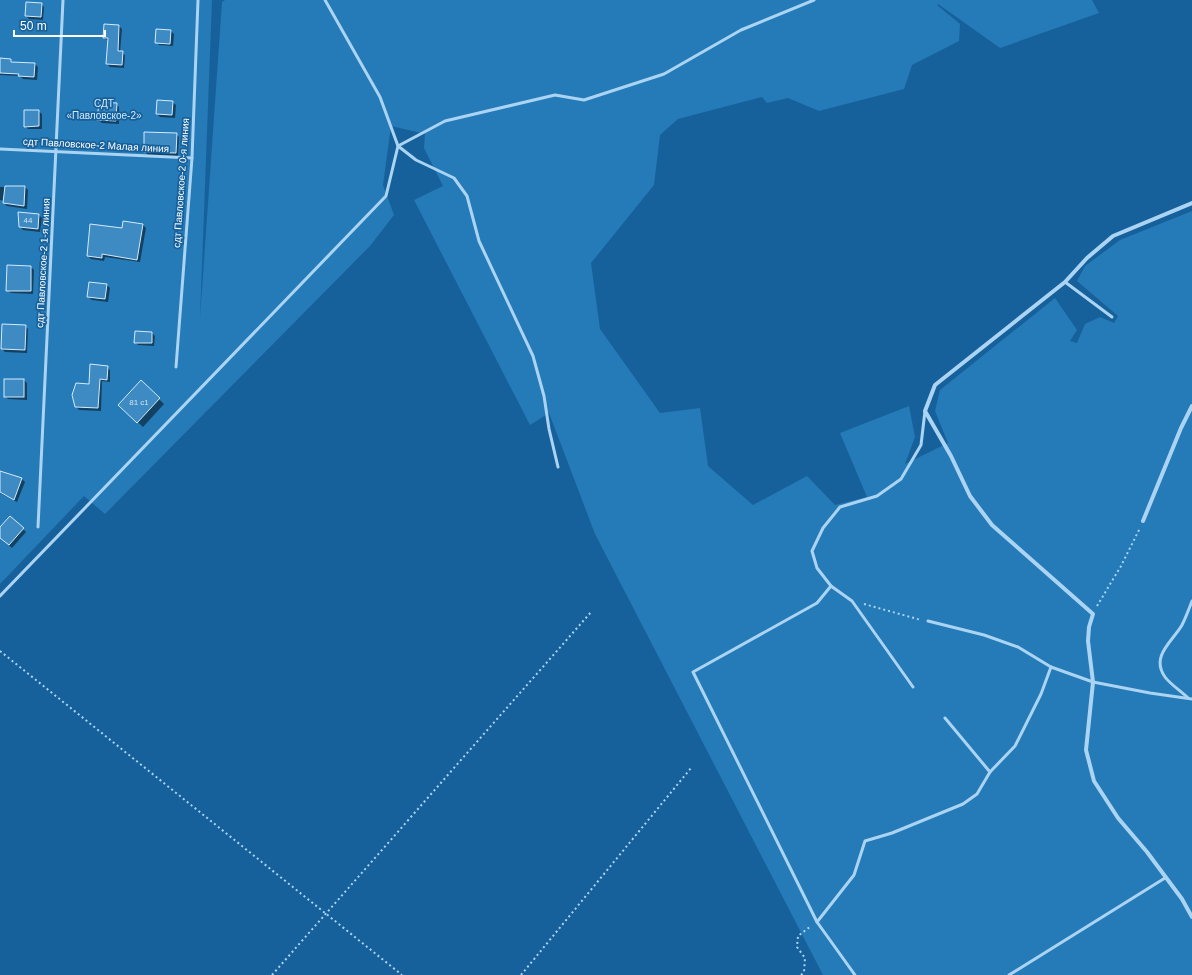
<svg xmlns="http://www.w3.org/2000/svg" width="1192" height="975" viewBox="0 0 1192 975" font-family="Helvetica,sans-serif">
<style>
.green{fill:#257ab8}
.shadow{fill:#0007}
.building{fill:#3e8ac2;stroke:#d3ebfd}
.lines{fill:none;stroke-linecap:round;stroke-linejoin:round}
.path{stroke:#abd4f3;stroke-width:2;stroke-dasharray:2 3;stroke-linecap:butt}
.lane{stroke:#abd4f3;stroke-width:3}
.street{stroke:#abd4f3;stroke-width:4}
.labels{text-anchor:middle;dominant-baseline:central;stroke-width:3.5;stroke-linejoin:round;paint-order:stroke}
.number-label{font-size:8px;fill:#cfe2f0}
.park-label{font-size:10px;fill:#d3ebfd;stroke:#16619b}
.street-label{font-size:10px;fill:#fff;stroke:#16619b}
</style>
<rect width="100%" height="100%" fill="#16619b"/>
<path class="green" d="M0 0H212L200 318 222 2 225 0H1092L1099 13 1000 48 938 4 937 5 960 24 959 41 912 65 904 89 819 111 788 98 767 103 762 97 678 119 660 135 654 185 591 263 600 329 660 413 700 408 708 466 753 505 807 476 835 505 867 497 840 433 909 406 915 437 905 464 948 443 935 411 940 390 1055 298 1077 330 1070 341 1077 343 1085 324 1100 317 1114 323 1118 316 1077 281 1085 266 1120 240 1192 211V975H823L595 534 549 413 530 425 414 200 443 186 424 148 425 134 391 126 383 185 394 215 370 246 105 514 84 496 0 584Z"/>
<g class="shadow">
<path d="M41 4 44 7 43 20 29 19 26 16Z"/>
<path d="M119 26 122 29 120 52 125 55 124 68 110 67 107 64 109 41 104 38Z"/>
<path d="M157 30 171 31 174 34 173 46 159 45 156 42Z"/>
<path d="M0 59 11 60 13 63 35 64 38 67 37 80 23 79 20 76 0 75Z"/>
<path d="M172 102 176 105 175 118 160 117 157 114Z"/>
<path d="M116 104 119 107V124L102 123 98 120Z"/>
<path d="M38 111 42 114V129H28L25 126Z"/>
<path d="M176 134 179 137 178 156 148 155 145 152Z"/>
<path d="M0 187H25L28 190 27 209 7 206 4 203V201L0 200Z"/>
<path d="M39 215 42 218 40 232 23 230 20 227Z"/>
<path d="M124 222 143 225 146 228 140 262 105 257 104 261 91 259 88 256 123 229Z"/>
<path d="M31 267 34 270 33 294 11 293 7 290Z"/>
<path d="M107 285 110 288 108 302 92 300 88 297Z"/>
<path d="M2 325 25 326 28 329 27 353 5 352 2 349Z"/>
<path d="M152 333 155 336 154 346 138 345 135 342Z"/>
<path d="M107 367 110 370V382L102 381 101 411 79 410 76 406Z"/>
<path d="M24 380 27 383V400L8 399 5 396Z"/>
<path d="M141 382 164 404 143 427 120 405Z"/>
<path d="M0 476 22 479 25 482 17 502 0 493Z"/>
<path d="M0 528 23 529 26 532 12 548 0 537Z"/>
</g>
<g class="building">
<path d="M26 2 42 3 41 17 25 16Z"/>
<path d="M104 24 119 25 118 51H123L122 65 106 64 108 38H103Z"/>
<path d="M156 29 171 30 170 44 155 43Z"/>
<path d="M0 58 11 59V62L35 63 34 77 18 76 19 74 0 73Z"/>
<path d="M157 100 173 101 172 115 156 114Z"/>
<path d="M99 102 117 103 116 121 97 120Z"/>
<path d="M24 110H39V126L24 127Z"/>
<path d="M144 132 177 133 176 153 144 152Z"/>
<path d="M5 186H25L24 206 3 203Z"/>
<path d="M18 212 39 214 38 229 19 227Z"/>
<path d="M123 221 143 224 137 260 102 254V258L87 256 90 224 122 228Z"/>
<path d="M7 265 31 266V291H6Z"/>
<path d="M89 282 107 284 105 299 87 297Z"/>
<path d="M2 324 26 325 25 350 1 349Z"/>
<path d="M135 331 152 332V343H134Z"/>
<path d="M90 364 108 366 107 380 100 379 98 408 75 407 72 395 76 383 89 384Z"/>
<rect x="4" y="379" width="20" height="18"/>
<path d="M141 380 160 398 137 423 118 405Z"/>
<path d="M0 471 22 478 14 500 0 492Z"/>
<path d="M10 516 24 528 9 545 0 538V527Z"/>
</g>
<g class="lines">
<g class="path">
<path d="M864 604 921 620"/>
<path d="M1097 606 1121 566 1140 528"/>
<path d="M0 651 402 975"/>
<path d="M272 975 592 611"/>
<path d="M521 975 691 768"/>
<path d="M801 975 804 972 805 958 797 947 798 936 811 926"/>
</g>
<g class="lane">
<path d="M325 0 380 97 398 146 416 160 454 178 467 196 479 241 533 356 544 396 549 429 558 467"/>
<path d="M0 149 192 158"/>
<path d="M1065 282 1112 317"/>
<path d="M176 367 192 158 198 0"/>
<path d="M38 527 63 0"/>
<path d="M831 586 817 603 693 672 817 922 855 975"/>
<path d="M0 596 386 196 398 146 445 121 555 95 584 100 664 74 741 30 814 0"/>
<path d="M928 621 984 635 1018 647 1051 667 1093 682 1150 693 1192 699"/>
<path d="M913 687 852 601 831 586 817 568 812 551 823 528 840 507 877 496 901 479 921 445 925 411"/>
<path d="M1188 698C1182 692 1170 684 1165 677 1150 656 1173 641 1182 625 1186 617 1189 609 1192 601"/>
<path d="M945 718 990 772"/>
<path d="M817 922 854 875 865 841 892 833 963 804 977 794 990 772 1015 746 1041 694 1051 667"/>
<path d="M1009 975 1165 878"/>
</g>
<g class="street">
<path d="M1192 203 1113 236 1087 258 1065 282 935 385 925 411 951 456 970 496 992 525 1093 614 1089 627 1088 641 1093 682 1086 750 1094 781 1118 818 1147 852 1182 899 1192 917"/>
<path d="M1143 521 1181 428 1192 406"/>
</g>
</g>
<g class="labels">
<g class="number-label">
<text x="28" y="220">44</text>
<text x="139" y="402">81 с1</text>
</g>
<g class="park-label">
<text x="104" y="103">СДТ<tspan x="104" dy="12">«Павловское-2»</tspan></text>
</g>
<g class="street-label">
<text transform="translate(96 145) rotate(3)">сдт Павловское-2 Малая линия</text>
<text transform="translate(181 183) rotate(-86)">сдт Павловское-2 0-я линия</text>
<text transform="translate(43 263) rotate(-87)">сдт Павловское-2 1-я линия</text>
</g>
</g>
<path d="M14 30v6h91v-6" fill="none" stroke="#ffffff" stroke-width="2"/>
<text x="20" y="30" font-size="12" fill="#ffffff" stroke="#16619b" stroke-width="3" paint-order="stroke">50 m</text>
</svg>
